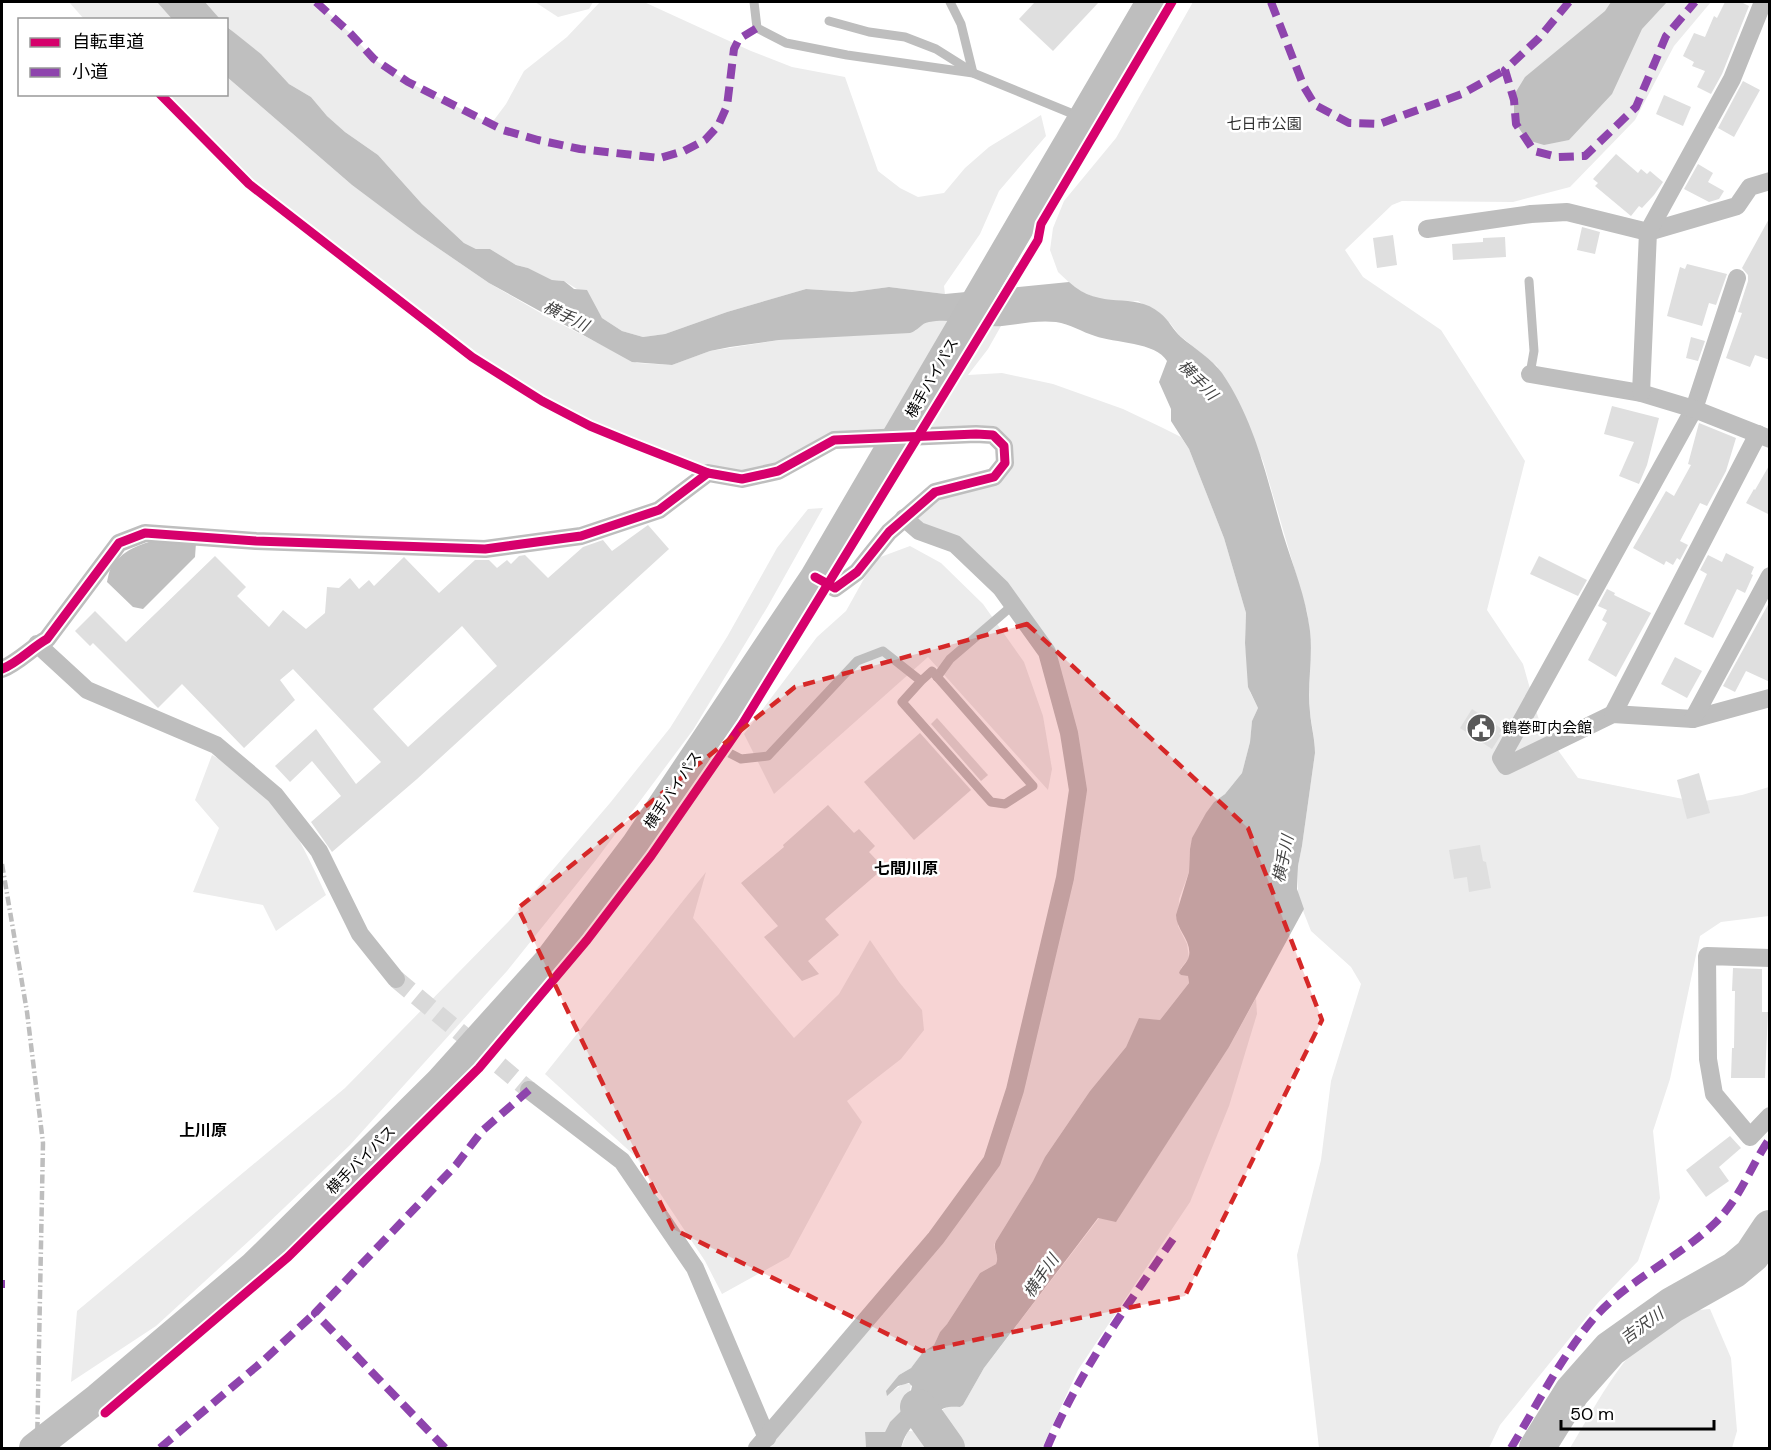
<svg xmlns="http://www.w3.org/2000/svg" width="1771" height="1450" viewBox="0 0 1771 1450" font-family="'DM Sans','Noto Sans JP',sans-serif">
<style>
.green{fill:#ececec}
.water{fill:#bfbfbf}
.pier{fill:#fff}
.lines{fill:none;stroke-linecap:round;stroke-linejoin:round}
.river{stroke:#bfbfbf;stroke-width:36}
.building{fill:#dfdfdf;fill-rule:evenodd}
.minor-tunnel{stroke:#d9d9d9;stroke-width:18;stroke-dasharray:18 9;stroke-linecap:butt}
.service{stroke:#bebebe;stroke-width:9}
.minor{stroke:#bebebe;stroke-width:18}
.trunk{stroke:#bebebe;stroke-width:30}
.rail{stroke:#bebebe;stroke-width:4.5;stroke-dasharray:9 3 1.5 3;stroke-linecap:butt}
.quiet{stroke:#8e44ad;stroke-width:8;stroke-dasharray:15 8;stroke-linecap:butt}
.cycleway-casing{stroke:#fff;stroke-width:13}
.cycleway{stroke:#d6006c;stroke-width:9}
.marked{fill:#d62828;fill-opacity:0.2;stroke:#d62828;stroke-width:4.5;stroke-dasharray:12 8;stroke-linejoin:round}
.labels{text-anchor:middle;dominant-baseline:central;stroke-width:5;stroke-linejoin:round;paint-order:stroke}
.park-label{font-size:15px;fill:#333;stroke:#fff}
.street-label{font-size:15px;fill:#000;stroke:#fff}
.poi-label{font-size:15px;fill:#000;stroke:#fff;text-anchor:start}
.water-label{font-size:16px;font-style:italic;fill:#444;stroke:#fff}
.neighbourhood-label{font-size:16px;font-weight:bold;fill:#000;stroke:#fff}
</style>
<rect width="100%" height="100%" fill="#fff"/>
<g class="green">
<path d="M69 2H157L172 19H84Z"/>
<path d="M205 2H316L349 32 374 59 408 82 491 124 506 104 524 71 567 37 600 2H644L751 51 792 67 845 77 878 171 900 188 918 197 944 193 965 168 989 147 1041 115 1046 136 999 191 980 234 944 286 945 294 889 287 852 292 806 289 727 312 665 334 643 337 622 331 602 318 577 289 564 281 552 280 528 268 516 265 490 249H476L464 243 422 204 378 155 345 132 327 116 311 97 289 84 227 26 226 20 220 19Z"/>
<path d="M535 2H593L589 9 558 17Z"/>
<path d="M1193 2H1711L1674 46 1635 120 1570 187 1513 202 1402 201 1392 205 1345 250 1363 277 1441 330 1525 461 1487 610 1523 664 1538 717 1555 746 1578 778 1698 802 1742 795 1769 787V916L1721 922 1700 936 1670 1079 1653 1131 1660 1198 1638 1261 1598 1303 1500 1425 1489 1448H1319L1297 1255 1321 1160 1331 1081 1361 984 1351 967 1311 931 1298 898V866L1302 846 1315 753C1315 738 1311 725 1310 711 1308 677 1313 645 1307 612L1263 461 1217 366 1179 335 1170 323 1138 301 1123 302 1096 298 1076 289 1058 272 1050 250 1053 228 1064 201 1116 138Z"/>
<path d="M227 77 352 185 416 233 489 283 551 319 637 363 672 365 710 351 779 340 915 331C918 328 921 324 925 322 945 314 980 325 1001 326L988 349 968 375 1002 373 1053 384 1123 409 1163 428 1181 437 1189 449 1224 538 1246 613 1245 643 1250 692 1258 708 1252 721 1250 742 1242 773 1225 794 1214 802 1193 838 1190 849 1189 872 1179 899 1178 926 1187 944 1189 958 1181 968 1188 976 1189 983 1160 1020 1139 1019 1126 1047 1090 1091 1045 1157 1033 1181 996 1241 994 1245 998 1261 996 1264 980 1273 947 1324 940 1332 934 1345 923 1352 911 1368 899 1375 890 1388 894 1390 903 1384H911L908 1404 890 1422 885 1432H865L866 1448H757L992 1161 1078 790 1047 652 1001 588 904 518 1005 463 993 435 834 440 778 471 708 473 629 442 590 426 542 401 472 357 249 184 160 95 226 94Z"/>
<path d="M823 508 768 606 693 730 596 860 507 971 350 1145 263 1228 156 1326 71 1382 77 1311 345 1088 509 921 610 803 670 728 727 637 777 548 808 509Z"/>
<path d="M910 546 941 563 983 604 1024 662 1043 716 1052 769 1048 790 928 657 774 794 744 734 817 637 846 611 875 559Z"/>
<path d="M212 755C222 761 235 766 244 773 285 804 305 850 326 895L276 931 263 905 193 892 219 828 195 800Z"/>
<path d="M706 872 693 918 794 1038 839 994 870 940 899 982 922 1010 924 1030 901 1059 847 1101 862 1122 789 1257 722 1294 705 1261 636 1157 545 1074Z"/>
<path d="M1256 998 1257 1014 1229 1106 1190 1202 1078 1370 1042 1448H957C954 1444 951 1438 948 1435 939 1427 935 1428 935 1414L949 1406 960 1407 963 1405 984 1368 1099 1218 1116 1221 1229 1047Z"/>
<path d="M1710 1309 1731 1358 1737 1431 1732 1448H1570C1599 1401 1627 1341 1679 1314 1687 1310 1701 1310 1710 1309Z"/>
<path d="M908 1431C922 1431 931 1437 939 1448H901Z"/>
</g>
<g class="water">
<path d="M157 2H205L220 19H172Z"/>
<path d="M1611 2H1667L1642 29 1612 94 1569 140 1544 145 1527 140 1514 121V95L1525 77 1605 11Z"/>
<path d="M226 26 261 54 289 84 311 97 327 116 345 132 378 155 422 204 464 243 476 249H490L516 265 528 268 552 280 564 281 574 289 587 290 602 318 622 331 643 337 665 334 727 312 806 289 852 292 889 287 945 294 1069 282C1101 312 1133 290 1160 313 1169 320 1173 330 1181 337 1195 349 1211 358 1222 373 1255 421 1267 479 1283 534 1293 566 1306 597 1310 631 1313 658 1307 685 1310 712 1311 726 1315 739 1315 753L1302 846 1298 866 1297 889 1304 909 1229 1047 1116 1222 1098 1218 984 1368 963 1405 960 1407C949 1406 943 1407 935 1414V1421L928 1424 921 1421C909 1426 904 1437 901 1448H866L865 1432H885L890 1422 908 1404 912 1386 909 1383 898 1386 887 1396 886 1391 899 1375 911 1368 923 1352 934 1345 940 1332 947 1324 980 1273 996 1264C1000 1256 992 1249 996 1241L1033 1181 1045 1157 1090 1091 1126 1047 1139 1018 1160 1020 1189 983 1188 976 1181 975 1179 973C1181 967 1188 962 1189 956 1192 941 1176 929 1176 915L1189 872 1190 849 1192 838 1206 813 1214 802 1225 794 1242 773 1250 742 1252 721 1258 708 1248 687 1245 643 1246 613 1224 538 1189 449 1171 421V409L1159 382 1167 361C1156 342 1114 343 1095 336 1082 332 1070 324 1056 322 1037 320 1020 324 1002 326 977 328 954 317 929 322 921 323 918 331 910 333L779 340 730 347 710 351 672 365 632 362 489 283 416 233 352 185 227 77Z"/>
<path d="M158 540 196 543 195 557 143 609 133 607 107 582C108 578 109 571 111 568 121 551 141 543 158 540Z"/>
</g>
<path class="pier" d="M1015 285 989 328 952 323 967 290Z"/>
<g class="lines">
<g class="river">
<path d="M918 1407 947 1448"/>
<path d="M1537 1448 1572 1392 1610 1349 1672 1305 1734 1270 1752 1255 1770 1228"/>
</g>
</g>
<g class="building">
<path d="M1035 2H1099L1053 51 1019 19Z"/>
<path d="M1725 2H1741L1749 6 1722 74 1711 94 1697 87 1705 71 1692 66 1694 62 1683 56 1694 33 1705 37 1714 16 1717 18Z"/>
<path d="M1743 81 1760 90 1734 137 1718 128Z"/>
<path d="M1664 95 1691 107 1683 126 1656 114Z"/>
<path d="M1616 154 1638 173 1641 169 1647 174 1650 171 1663 182 1654 195 1642 208 1639 206 1631 216 1595 186 1598 183 1593 179Z"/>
<path d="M1698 164 1713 173 1708 182 1724 191 1719 199 1709 202 1684 189Z"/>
<path d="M1770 217V360L1755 355 1750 367 1726 358 1742 313 1738 312 1748 281V275L1742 268Z"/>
<path d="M1582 227 1600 232 1595 254 1577 250Z"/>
<path d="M1393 235 1397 265 1377 268 1373 238Z"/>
<path d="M1505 237 1506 257 1453 260 1452 244 1483 242V238Z"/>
<path d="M1687 264 1727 274 1716 305 1709 303 1702 326 1667 316 1680 267 1685 269Z"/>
<path d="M1691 337 1705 341 1698 361 1686 358Z"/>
<path d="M1612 406 1659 418 1647 465 1639 484 1619 476 1634 442 1604 434Z"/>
<path d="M1699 423 1736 438 1726 471 1719 484 1707 506 1700 503 1680 541 1688 545 1680 560 1677 558 1673 565 1666 561 1664 565 1633 548 1666 491 1674 496 1691 465 1688 464Z"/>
<path d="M1770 464V515L1746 503 1754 489 1755 490Z"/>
<path d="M648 525 669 549 417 779 332 852 311 822 341 796 312 761 290 782 275 766 316 729 356 784 381 762 293 669 280 680 295 700 244 748 182 684 158 708 93 643 90 646 75 631 95 611 126 642 215 556 246 587 237 596 269 627 283 610 306 629 325 613 327 587 339 588 350 578 359 589 369 580 374 586 404 557 439 593 475 560H489L497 568 507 560 511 564 519 556 525 555 548 578 583 547 603 540 612 551ZM462 626 497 666 408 747 373 709Z"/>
<path d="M1726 553 1754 567 1751 574 1753 575 1745 593 1737 589 1713 638 1684 624 1707 574 1700 570 1708 555 1722 562Z"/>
<path d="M1539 556 1587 580 1578 596 1530 574Z"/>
<path d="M1607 589 1615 593 1614 595 1651 613 1616 677 1588 660 1607 623 1602 620 1607 610 1598 606Z"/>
<path d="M1770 601V682L1746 671 1735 692 1723 686Z"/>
<path d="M1675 657 1702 671 1687 698 1661 684Z"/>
<path d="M1472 709 1502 729 1499 734 1501 735 1492 749 1460 728Z"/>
<path d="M937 718 988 775 981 781 931 724Z"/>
<path d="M920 733 971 790 914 840 864 782Z"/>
<path d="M1699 773 1710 813 1687 819 1677 780Z"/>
<path d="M828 805 854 833 859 829 875 846 869 852 884 868 825 919 839 935 808 961 819 974 802 981 764 937 778 926 741 883 784 847 783 845Z"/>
<path d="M1480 845 1483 861 1486 862 1491 888 1469 892 1467 877 1454 879 1449 850Z"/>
<path d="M1733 968 1762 969V1012H1768L1765 1078H1731L1732 1048H1734L1735 991H1732Z"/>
<path d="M1730 1136 1741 1148 1719 1167 1729 1181 1706 1197 1686 1170Z"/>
</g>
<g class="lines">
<path class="minor-tunnel" d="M396 979 529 1090"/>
<g class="service">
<path d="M754 2 757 28 786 43 847 55 973 73 1078 116"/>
<path d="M950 2 961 24 973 73"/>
<path d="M829 21 869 32 905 37 936 49 971 71"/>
<path d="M1529 281 1534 351 1530 374"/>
<path d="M937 677 950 659 1013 605"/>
<path d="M708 742 741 759 768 756 857 661 883 651 921 681 932 671 1033 786 1005 804 991 802 902 702 921 681"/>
</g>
<g class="minor">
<path d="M1427 229 1531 214 1567 212 1648 232 1737 206 1750 187 1770 181"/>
<path d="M1737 278 1694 409 1501 758 1506 766 1613 714 1693 719 1770 698"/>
<path d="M1530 374 1641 393 1694 409 1770 439"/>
<path d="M1641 393 1648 232 1732 79 1763 2"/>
<path d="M37 644 87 690 216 745 275 795 319 851 360 934 396 979"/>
<path d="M2 669C19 662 31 648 47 639L119 543 145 533 256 541 485 549 581 536 659 510 708 473 742 479 778 471 834 440 976 434 993 435 1004 446 1005 463 994 477 935 492 889 532 857 572 835 588 815 577"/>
<path d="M1613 714 1758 434"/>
<path d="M1693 719 1770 576"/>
<path d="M1770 958 1707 956 1708 1059 1714 1094 1750 1137 1770 1116"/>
<path d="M529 1090 622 1161 695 1268 767 1438"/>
<path d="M757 1448 936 1238 992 1161 1015 1090 1065 878 1078 790 1069 733 1047 652 1001 588 955 544 919 531 904 518"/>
</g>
<path class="trunk" d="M34 1448 98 1398 254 1266 439 1083 547 963 636 845 815 577 1151 2"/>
<path class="rail" d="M2 864 27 1012 43 1143 37 1448"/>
<g class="quiet">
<path d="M316 2 349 32 374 59 408 82 503 130 538 140 580 149 660 158 684 151 705 140 718 126 727 106 734 49 739 39 757 28"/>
<path d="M1271 2 1304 87 1315 105 1349 123 1379 124 1462 94 1505 70"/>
<path d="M1569 2 1539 38 1505 70 1514 100 1516 124 1534 151 1558 157 1585 156 1636 107 1666 36 1695 2"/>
<path d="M2 1284H5"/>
<path d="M160 1448 263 1361 315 1313"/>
<path d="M445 1448 315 1313 456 1165 482 1131 529 1090"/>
<path d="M1047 1448C1079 1372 1126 1307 1173 1239"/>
<path d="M1511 1448C1537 1405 1561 1357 1594 1318 1629 1279 1679 1258 1716 1222 1741 1197 1750 1167 1770 1138"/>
</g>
<g class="cycleway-casing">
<g id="cycleway">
<path d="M160 94 249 184 472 357 542 401 590 426 629 442 708 473 742 479 778 471 834 440 976 434 993 435 1004 446 1005 463 994 477 935 492 889 532 857 572 835 588 815 577"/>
<path d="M2 669C19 662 31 648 47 639L119 543 145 533 256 541 485 549 581 536 659 510 708 473"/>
<path d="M105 1413 288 1257 479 1068 587 940 651 856 743 723 1038 240 1041 224 1172 2"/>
</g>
</g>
<use href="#cycleway" class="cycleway"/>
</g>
<path class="marked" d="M1027 624 1248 828 1322 1020 1185 1296 922 1351 673 1229 518 908 795 687Z"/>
<defs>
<g id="civic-disc" transform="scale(1.5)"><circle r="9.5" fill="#595959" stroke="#fff"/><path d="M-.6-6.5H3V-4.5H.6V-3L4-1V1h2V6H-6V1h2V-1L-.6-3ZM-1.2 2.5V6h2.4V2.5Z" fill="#fff"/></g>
</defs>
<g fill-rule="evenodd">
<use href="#civic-disc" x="1481" y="728"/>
</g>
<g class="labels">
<g class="park-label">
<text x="1264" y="124">七日市公園</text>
</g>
<g class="street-label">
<text transform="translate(932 378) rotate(-60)">横手バイパス</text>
<text transform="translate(673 790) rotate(-56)">横手バイパス</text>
<text transform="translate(361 1160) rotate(-45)">横手バイパス</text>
</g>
<g class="poi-label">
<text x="1502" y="728">鶴巻町内会館</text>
</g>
<g class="water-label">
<text transform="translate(566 316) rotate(26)">横手川</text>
<text transform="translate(1198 380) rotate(46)">横手川</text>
<text transform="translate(1283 859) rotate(-78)">横手川</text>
<text transform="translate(1041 1276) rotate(-55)">横手川</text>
<text transform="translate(1642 1326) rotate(-36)">吉沢川</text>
</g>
<g class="neighbourhood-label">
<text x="906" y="868">七間川原</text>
<text x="203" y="1130">上川原</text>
</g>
</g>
<rect width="1771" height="1450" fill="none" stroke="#000000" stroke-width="6"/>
<rect x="18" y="18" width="210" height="78" fill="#ffffff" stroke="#999999" stroke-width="1.5"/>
<rect x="30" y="38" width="30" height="9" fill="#d6006c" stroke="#999999" stroke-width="1.5"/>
<text x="72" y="48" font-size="18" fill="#000000">自転車道</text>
<rect x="30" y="68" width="30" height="9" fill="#8e44ad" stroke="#999999" stroke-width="1.5"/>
<text x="72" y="78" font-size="18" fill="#000000">小道</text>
<path d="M1561 1420v9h153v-9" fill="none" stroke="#000000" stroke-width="3"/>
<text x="1570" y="1420" font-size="18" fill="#000000" stroke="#ffffff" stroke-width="4.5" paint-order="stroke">50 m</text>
</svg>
